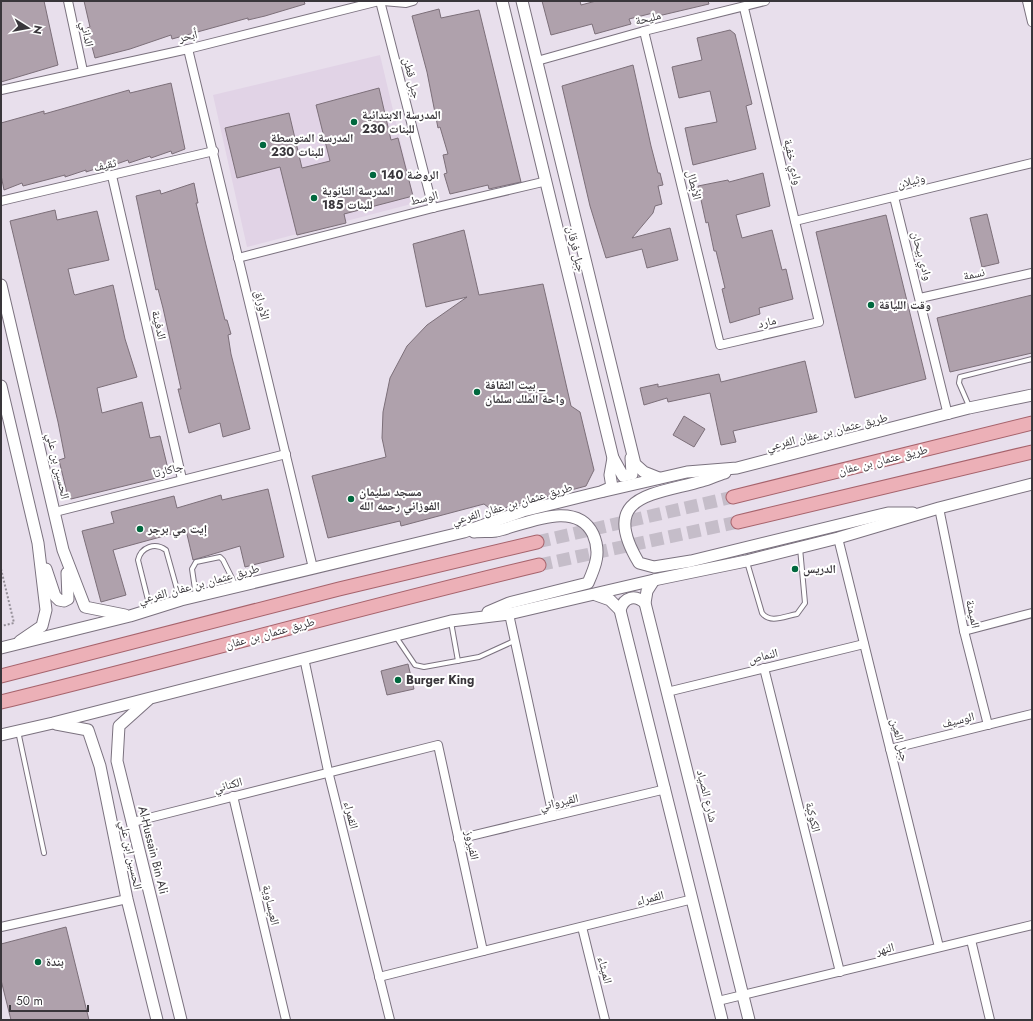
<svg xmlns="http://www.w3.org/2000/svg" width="1033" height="1021" viewBox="0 0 1033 1021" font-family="Jost,'Noto Naskh Arabic',sans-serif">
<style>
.built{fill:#e1d3e6}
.building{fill:#afa1ac;stroke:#7c6f79}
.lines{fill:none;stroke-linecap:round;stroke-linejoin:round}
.primary-tunnel{stroke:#c5bdc9;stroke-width:13;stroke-dasharray:13 6;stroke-linecap:butt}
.service-casing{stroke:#7b727f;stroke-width:6}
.minor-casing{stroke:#7b727f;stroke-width:10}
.tertiary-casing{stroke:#7b727f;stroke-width:13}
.primary-casing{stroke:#a6636c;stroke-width:15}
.path{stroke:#958f98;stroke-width:2;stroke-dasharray:2 2;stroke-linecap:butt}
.service{stroke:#fff;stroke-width:4}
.minor{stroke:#fff;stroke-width:8}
.tertiary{stroke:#fff;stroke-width:11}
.primary{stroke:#ecb0b7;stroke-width:13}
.poi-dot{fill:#00683e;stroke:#fff;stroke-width:1.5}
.labels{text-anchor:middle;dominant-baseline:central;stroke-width:4;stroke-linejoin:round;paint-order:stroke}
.street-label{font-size:12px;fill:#39363b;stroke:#fff}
.poi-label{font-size:12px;font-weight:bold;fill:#39363b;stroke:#fff;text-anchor:start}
</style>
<rect width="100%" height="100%" fill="#e8dfec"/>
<path class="built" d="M380 55 415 203 247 247 213 95Z"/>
<g class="building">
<path d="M1 1H44L58 65 1 82Z"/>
<path d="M84 1H304L305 4 265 16 248 20V18L172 39 171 35 130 49 95 58 87 28 90 27Z"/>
<path d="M542 1H580L581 5 596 1H708L709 4 654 17 653 13 629 19 631 24 595 34 592 24 551 35Z"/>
<path d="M439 9 441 18 479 10 521 182 489 189 488 185 450 194 444 174 447 173 443 155 448 154 440 127 438 128 427 72 412 16Z"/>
<path d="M730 30 735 34 752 104 746 106 756 149 693 165 685 128 717 122 710 91 679 98 672 67 702 60 697 38Z"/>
<path d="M633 65 651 146 658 173H660L663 185 658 186 662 204 655 206 653 213 632 238 670 228 678 260 647 268 642 249 606 258 590 206 562 86Z"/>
<path d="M171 83 185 149 172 154 171 151 151 158 150 156 129 163 128 160 108 167V165L86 172V170L65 177V175L23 186 22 183 4 190 1 175V123L44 111V114L129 90 130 93Z"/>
<path d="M379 88 391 140 398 138 413 196 344 214 346 223 297 235 280 167 237 178 225 128 289 113 302 168 330 161 316 105Z"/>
<path d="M763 173 770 206 736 215 742 238 772 230 782 270 786 269 793 299 759 308 760 314 730 323 722 289 725 288 716 251H714L708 222 706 223 698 186 728 180 729 182Z"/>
<path d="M194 183 198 203H196L206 245 225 320H227L231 334 228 335 231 354 250 429 223 437 220 423 189 433 178 389H181L163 308 158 289 156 290 136 196 160 190 161 194Z"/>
<path d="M55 210 57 220 97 211 109 260 68 269 74 294 75 295 113 285 125 339 137 377 97 388 102 413 142 402 150 438 160 436 168 469 165 476 71 499 68 497 59 460 65 458 58 422 10 221Z"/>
<path d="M987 214 999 263 982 267 970 218Z"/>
<path d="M886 215 926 379 855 398 816 232Z"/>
<path d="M464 230 479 295 543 284 571 406 580 412 594 470 586 486 493 511 484 504 401 526 400 521 328 538 312 476 386 457 382 438 383 412 390 378 407 346 427 325 467 297 426 307 413 244Z"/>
<path d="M1032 295V353L950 372 937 318Z"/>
<path d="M805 361 817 412 733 431 736 442 721 445 710 393 668 402 667 398 644 405 640 388 658 384V387L719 374 721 382Z"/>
<path d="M684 416 705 429 694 447 673 435Z"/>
<path d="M268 489 284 557 245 567 240 546 193 560 186 530 113 550 126 595 101 602 82 531 114 523 111 512 174 496 177 508 221 495 222 500Z"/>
<path d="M408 664 414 689 387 695 381 671Z"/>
<path d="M66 927 89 1020H11L1 980V944Z"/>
</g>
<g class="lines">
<g class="primary-tunnel">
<path d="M537 542 733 497"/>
<path d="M539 565 738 522"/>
</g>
<g class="service-casing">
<g id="service">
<path d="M969 406 959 383 960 377 1032 359"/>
<path d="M747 562 762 613C770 624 785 616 797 614L805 603 800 548"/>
<path d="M196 596 192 569 196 562 220 557 223 560 236 586"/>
<path d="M150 608 138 560C141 547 155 542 166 550L180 600"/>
<path d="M451 622 458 661"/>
<path d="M396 637 415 665 424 667 479 657 514 641"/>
<path d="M18 731 44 853"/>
</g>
</g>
<g class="minor-casing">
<g id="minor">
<path d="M68 1 83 71"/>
<path d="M380 1 433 208"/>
<path d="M383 1 406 3 413 1"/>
<path d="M1027 1 1032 22"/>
<path d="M644 31 720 345 819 322 744 8"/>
<path d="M188 49 313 568"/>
<path d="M537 61 644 31 765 1"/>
<path d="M1 90 188 49 379 1"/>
<path d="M112 176 182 479"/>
<path d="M894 197 948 415"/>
<path d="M1 201 214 151"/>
<path d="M795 221 1032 163"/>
<path d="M238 258 433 208 547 181"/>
<path d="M920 298 1032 273"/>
<path d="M939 508 964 631 988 725"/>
<path d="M55 512 286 454"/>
<path d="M838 538 939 947"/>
<path d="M509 614 553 816"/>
<path d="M964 631 1032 613"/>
<path d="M304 658 328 771 390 1020"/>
<path d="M764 668 840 972"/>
<path d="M667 692 864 644"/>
<path d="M890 749 1032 714"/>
<path d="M233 796 286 1020"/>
<path d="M133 822 438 745 483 951"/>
<path d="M458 839 666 789"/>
<path d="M1 927 127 899"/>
<path d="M582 927 605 1020"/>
<path d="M971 940 990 1020"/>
<path d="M379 977 693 899"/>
<path d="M718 1001 1032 925"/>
</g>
</g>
<g class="tertiary-casing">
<g id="tertiary">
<path d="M502 1 613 458 610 475 612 487 603 491"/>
<path d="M522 1 635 464 644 472 659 478"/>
<path d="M1 285 63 550 85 607 125 615"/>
<path d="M1 386 38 543 46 610 42 626 20 641"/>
<path d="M613 458 623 476 632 474 631 458"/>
<path d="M725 473C717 475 710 479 702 481 653 495 598 495 639 563L654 567 691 561 888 513H913"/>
<path d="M474 532C481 531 489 532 496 531 524 525 576 498 593 534 601 552 596 565 588 583L509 603 488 612"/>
<path d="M46 569 55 596 59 600 64 601 68 599 67 573"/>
<path d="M654 580 647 591 645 603 749 1020"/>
<path d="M596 595 610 600 620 610 722 1020"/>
<path d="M620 610C624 597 635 594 645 603"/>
<path d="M1 648 130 616 181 600 464 532 523 511 596 493 687 472 737 468 969 408 1032 395"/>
<path d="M148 700 119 726 117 761 181 1020"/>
<path d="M56 724 88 730 100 766 127 899 157 1020"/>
<path d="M1 735 53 723 451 621 509 614 654 580 746 561 838 538 939 508 1032 484"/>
</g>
</g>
<g class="primary-casing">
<g id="primary">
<path d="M733 497 1032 423"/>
<path d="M738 522 1032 452"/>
<path d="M1 676 339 589 537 542"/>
<path d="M1 702C181 658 359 608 539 565"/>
</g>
</g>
<path class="path" d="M1 569 14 623 1 626"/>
<use href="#service" class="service"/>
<use href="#minor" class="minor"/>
<use href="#tertiary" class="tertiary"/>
<use href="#primary" class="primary"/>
</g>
<g class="poi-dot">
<circle cx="354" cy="122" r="4"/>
<circle cx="263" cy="145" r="4"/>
<circle cx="373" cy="175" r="4"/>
<circle cx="314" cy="198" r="4"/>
<circle cx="871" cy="305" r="4"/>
<circle cx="477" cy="392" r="4"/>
<circle cx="351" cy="499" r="4"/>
<circle cx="140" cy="529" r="4"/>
<circle cx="795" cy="569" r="4"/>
<circle cx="398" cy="680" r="4"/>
<circle cx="38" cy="962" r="4"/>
</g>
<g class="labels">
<g class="street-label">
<text transform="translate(648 18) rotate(-14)">مليحة</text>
<text transform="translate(87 34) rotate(78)">الداني</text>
<text transform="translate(188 36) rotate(-13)">أبحر</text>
<text transform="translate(412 78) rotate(76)">جبل قطن</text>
<text transform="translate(793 162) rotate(77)">وادي خفية</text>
<text transform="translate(105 165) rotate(-13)">ثقيف</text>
<text transform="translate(911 181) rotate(-14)">وثيلان</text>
<text transform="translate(694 185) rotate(76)">الأبطال</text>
<text transform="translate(424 198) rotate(-14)">الوسط</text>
<text transform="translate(576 249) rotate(77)">جبل فرقان</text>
<text transform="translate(922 256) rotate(75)">وادي بيحان</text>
<text transform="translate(974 274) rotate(-13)">نسمة</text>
<text transform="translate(262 305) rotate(76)">الأوراق</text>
<text transform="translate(767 322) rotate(-13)">مارد</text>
<text transform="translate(159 325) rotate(77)">الدفينة</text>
<text transform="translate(827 432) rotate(-14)">طريق عثمان بن عفان الفرعي</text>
<text transform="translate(883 460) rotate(-14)">طريق عثمان بن عفان</text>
<text transform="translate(58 466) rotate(77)">الحسين بن علي</text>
<text transform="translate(168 470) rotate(-15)">جاكارتا</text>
<text transform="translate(512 504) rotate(-16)">طريق عثمان بن عفان الفرعي</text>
<text transform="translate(199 584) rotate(-15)">طريق عثمان بن عفان الفرعي</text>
<text transform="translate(973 614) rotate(78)">الميمنة</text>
<text transform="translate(270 633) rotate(-15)">طريق عثمان بن عفان</text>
<text transform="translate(763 656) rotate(-14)">النماص</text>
<text transform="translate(958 720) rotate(-14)">الوسيف</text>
<text transform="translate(900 740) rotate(76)">جبل العين</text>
<text transform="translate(228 785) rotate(-15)">الكناني</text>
<text transform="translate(707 796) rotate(76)">شارع الصياد</text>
<text transform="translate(559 802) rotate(-13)">القيرواني</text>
<text transform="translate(351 815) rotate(76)">القمراء</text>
<text transform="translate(813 817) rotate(76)">الكوكبة</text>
<text transform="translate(472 845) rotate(78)">الفيروز</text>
<text transform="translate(153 850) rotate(76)">Al-Hussain Bin Ali</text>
<text transform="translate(131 855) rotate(78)">الحسين ابن علي</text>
<text transform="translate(650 898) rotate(-14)">القمراء</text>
<text transform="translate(271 905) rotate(77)">العيساوية</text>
<text transform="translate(885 949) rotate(-14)">النهر</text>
<text transform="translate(605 970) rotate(76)">الميثاء</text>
</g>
<g class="poi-label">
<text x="362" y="115">المدرسة الابتدائية<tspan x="362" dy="14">230 للبنات</tspan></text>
<text x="271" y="138">المدرسة المتوسطة<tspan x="271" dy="14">230 للبنات</tspan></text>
<text x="381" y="175">الروضة 140</text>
<text x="322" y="191">المدرسة الثانوية<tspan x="322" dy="14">185 للبنات</tspan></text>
<text x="879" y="305">وقت اللياقة</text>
<text x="485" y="385">بيت الثقافة _<tspan x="485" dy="14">واحة الملك سلمان</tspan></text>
<text x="359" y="492">مسجد سليمان<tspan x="359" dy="14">الفوزاني رحمه الله</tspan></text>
<text x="148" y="529">إيت مي برجر</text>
<text x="803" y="569">الدريس</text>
<text x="406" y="680">Burger King</text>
<text x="46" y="962">بندة</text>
</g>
</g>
<rect width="1033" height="1021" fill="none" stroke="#39363b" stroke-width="4"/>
<g transform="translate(28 28) rotate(101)" stroke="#ffffff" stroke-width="3" paint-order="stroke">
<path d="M0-3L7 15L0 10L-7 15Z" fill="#39363b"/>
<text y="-6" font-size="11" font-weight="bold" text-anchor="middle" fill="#39363b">N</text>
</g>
<path d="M10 1005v6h78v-6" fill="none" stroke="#39363b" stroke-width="2"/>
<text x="16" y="1005" font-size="12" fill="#39363b" stroke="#ffffff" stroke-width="3" paint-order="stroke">50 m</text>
</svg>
